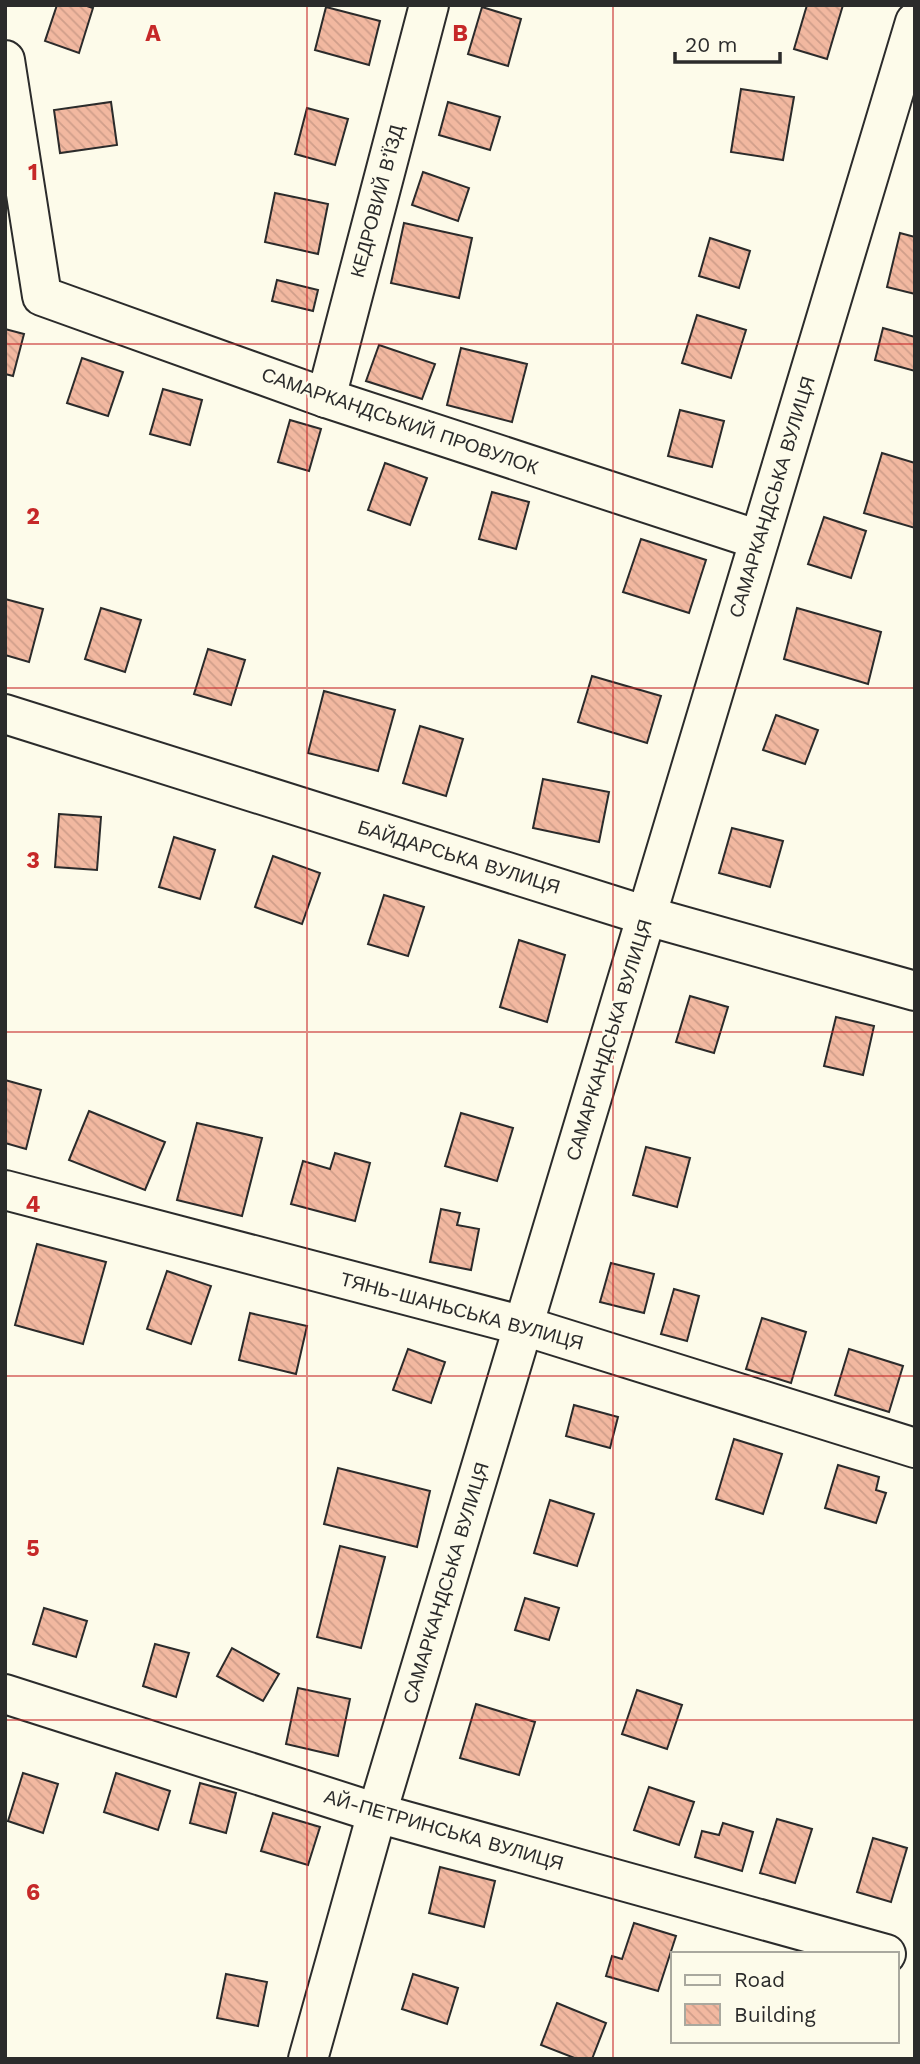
<svg xmlns="http://www.w3.org/2000/svg" width="920" height="2064" viewBox="0 0 920 2064" font-family="'Work Sans',sans-serif">
<style>
.building{fill:url(#building-back-hatch);stroke:#2b2b2b;stroke-width:2}
.lines{fill:none;stroke-linecap:round;stroke-linejoin:round}
.minor-casing{stroke:#2b2b2b;stroke-width:42}
.minor{stroke:#fdfbea;stroke-width:38}
.grid{fill:none;stroke:#c62828;stroke-width:2;stroke-opacity:0.55}
.labels{text-anchor:middle;dominant-baseline:central;stroke-width:5;stroke-linejoin:round;paint-order:stroke}
.street-label{font-size:19px;fill:#2b2b2b;stroke:#fdfbea}
.grid-label{font-size:23px;text-anchor:middle;font-weight:bold;fill:#c62828;stroke:#fdfbea;stroke-width:5;stroke-linejoin:round;paint-order:stroke}
</style>
<defs>
<pattern id="building-back-hatch" width="6" height="6" patternUnits="userSpaceOnUse" patternTransform="scale(1.75)"><rect width="6" height="6" fill="#f2b8a0"/><path d="M-1 5l2 2M0 0l6 6M5-1l2 2" fill="none" stroke="#d09e8a"/></pattern>
</defs>
<rect width="100%" height="100%" fill="#fdfbea"/>
<g class="building">
<path d="M57 5H84L93 8 79 53 45 41Z"/>
<path d="M807 5H843L827 59 794 49Z"/>
<path d="M326 7 380 21 369 65 315 50Z"/>
<path d="M482 7 521 19 508 66 468 54Z"/>
<path d="M741 89 794 97 783 160 731 152Z"/>
<path d="M111 102 117 145 60 153 54 110Z"/>
<path d="M448 102 500 117 490 150 439 135Z"/>
<path d="M307 108 348 119 335 165 295 154Z"/>
<path d="M423 172 469 188 458 221 412 205Z"/>
<path d="M275 193 328 204 318 254 265 242Z"/>
<path d="M404 223 472 238 459 298 391 283Z"/>
<path d="M900 233 915 237V294L887 287Z"/>
<path d="M710 238 750 251 739 288 699 276Z"/>
<path d="M277 280 318 290 313 311 272 301Z"/>
<path d="M697 315 746 330 731 378 682 363Z"/>
<path d="M883 328 915 337V371L875 360Z"/>
<path d="M5 329 24 334 13 376 5 374Z"/>
<path d="M379 345 435 364 422 399 366 381Z"/>
<path d="M461 348 527 364 512 422 447 405Z"/>
<path d="M82 358 123 372 108 416 67 403Z"/>
<path d="M163 389 202 400 190 445 150 434Z"/>
<path d="M680 410 724 421 712 467 668 456Z"/>
<path d="M290 420 321 429 309 471 278 462Z"/>
<path d="M882 453 915 463V528L864 513Z"/>
<path d="M385 463 427 478 410 525 368 510Z"/>
<path d="M492 492 529 502 516 549 479 539Z"/>
<path d="M824 517 866 531 851 578 808 564Z"/>
<path d="M641 539 706 560 689 613 623 592Z"/>
<path d="M5 599 43 609 29 662 5 655Z"/>
<path d="M101 608 141 620 125 672 85 659Z"/>
<path d="M797 608 881 632 868 684 784 659Z"/>
<path d="M208 649 245 660 231 705 194 694Z"/>
<path d="M592 676 661 696 647 743 578 722Z"/>
<path d="M324 691 395 710 378 771 308 753Z"/>
<path d="M776 715 818 730 805 764 763 750Z"/>
<path d="M420 726 463 739 446 796 403 783Z"/>
<path d="M543 779 609 792 599 842 533 828Z"/>
<path d="M59 814 101 817 97 870 55 867Z"/>
<path d="M732 828 783 841 770 887 719 873Z"/>
<path d="M174 837 215 850 200 899 159 887Z"/>
<path d="M273 856 320 873 302 924 255 907Z"/>
<path d="M384 895 424 907 408 956 368 944Z"/>
<path d="M519 940 565 955 547 1022 500 1007Z"/>
<path d="M690 996 728 1007 714 1053 676 1042Z"/>
<path d="M836 1017 874 1026 863 1075 824 1066Z"/>
<path d="M5 1080 41 1090 26 1149 5 1143Z"/>
<path d="M89 1111 165 1142 145 1190 69 1160Z"/>
<path d="M461 1113 513 1128 497 1181 445 1166Z"/>
<path d="M197 1123 262 1138 242 1216 177 1200Z"/>
<path d="M646 1147 690 1158 677 1207 633 1195Z"/>
<path d="M335 1153 370 1163 355 1221 291 1204 303 1161 330 1169Z"/>
<path d="M441 1209 460 1213 457 1225 479 1229 471 1270 430 1262Z"/>
<path d="M37 1244 106 1262 83 1344 15 1325Z"/>
<path d="M611 1263 654 1274 644 1313 600 1302Z"/>
<path d="M167 1271 211 1286 191 1344 147 1329Z"/>
<path d="M674 1289 699 1296 687 1341 661 1334Z"/>
<path d="M250 1313 307 1326 296 1374 239 1360Z"/>
<path d="M762 1318 806 1332 791 1383 746 1369Z"/>
<path d="M408 1349 445 1362 431 1403 393 1390Z"/>
<path d="M849 1349 903 1366 889 1412 835 1395Z"/>
<path d="M574 1405 618 1417 610 1448 566 1436Z"/>
<path d="M734 1439 782 1454 763 1514 716 1499Z"/>
<path d="M838 1465 879 1477 876 1490 886 1493 876 1523 825 1508Z"/>
<path d="M338 1468 430 1491 417 1547 324 1524Z"/>
<path d="M550 1500 594 1514 577 1566 534 1553Z"/>
<path d="M340 1546 385 1557 361 1648 317 1637Z"/>
<path d="M525 1598 559 1608 549 1640 515 1630Z"/>
<path d="M44 1608 87 1621 76 1657 33 1644Z"/>
<path d="M155 1644 189 1653 176 1697 143 1686Z"/>
<path d="M232 1648 279 1674 263 1701 217 1676Z"/>
<path d="M298 1688 350 1699 338 1756 286 1744Z"/>
<path d="M637 1690 682 1705 667 1749 622 1734Z"/>
<path d="M476 1704 535 1722 519 1775 460 1758Z"/>
<path d="M23 1773 58 1784 43 1833 8 1821Z"/>
<path d="M116 1773 170 1791 158 1830 104 1812Z"/>
<path d="M200 1783 236 1793 226 1833 190 1823Z"/>
<path d="M649 1787 694 1802 679 1845 634 1830Z"/>
<path d="M273 1813 320 1827 308 1865 261 1851Z"/>
<path d="M777 1819 812 1829 795 1883 760 1873Z"/>
<path d="M723 1823 753 1832 742 1871 695 1857 702 1831 719 1835Z"/>
<path d="M873 1838 907 1848 891 1902 857 1892Z"/>
<path d="M440 1867 495 1881 484 1927 429 1913Z"/>
<path d="M634 1923 676 1936 658 1991 606 1976 612 1956 622 1959Z"/>
<path d="M226 1974 267 1982 258 2026 217 2018Z"/>
<path d="M413 1974 458 1988 447 2024 402 2009Z"/>
<path d="M557 2003 606 2023 592 2059H577L541 2045Z"/>
</g>
<g class="lines">
<g class="minor-casing">
<g id="minor">
<path d="M5 60 42 296 326 398 759 540"/>
<path d="M326 398 429 5"/>
<path d="M5 714 647 916 915 991"/>
<path d="M5 1190 524 1326 915 1448"/>
<path d="M5 1694 377 1813 886 1954"/>
<path d="M308 2059 377 1813 915 22"/>
</g>
</g>
<use href="#minor" class="minor"/>
</g>
<path class="grid" d="M307 5V2059M613 5V2059M5 344H915M5 688H915M5 1032H915M5 1376H915M5 1720H915"/>
<g class="labels">
<g class="street-label">
<text transform="translate(377 201) rotate(-75)">КЕДРОВИЙ В’ЇЗД</text>
<text transform="translate(400 421) rotate(19)">САМАРКАНДСЬКИЙ ПРОВУЛОК</text>
<text transform="translate(772 497) rotate(-73)">САМАРКАНДСЬКА ВУЛИЦЯ</text>
<text transform="translate(459 857) rotate(17)">БАЙДАРСЬКА ВУЛИЦЯ</text>
<text transform="translate(609 1040) rotate(-73)">САМАРКАНДСЬКА ВУЛИЦЯ</text>
<text transform="translate(462 1311) rotate(15)">ТЯНЬ-ШАНЬСЬКА ВУЛИЦЯ</text>
<text transform="translate(446 1583) rotate(-73)">САМАРКАНДСЬКА ВУЛИЦЯ</text>
<text transform="translate(444 1830) rotate(16)">АЙ-ПЕТРИНСЬКА ВУЛИЦЯ</text>
</g>
</g>
<g class="grid-label">
<text x="153" y="41">A</text>
<text x="460" y="41">B</text>
<text x="33" y="180">1</text>
<text x="33" y="524">2</text>
<text x="33" y="868">3</text>
<text x="33" y="1212">4</text>
<text x="33" y="1556">5</text>
<text x="33" y="1900">6</text>
</g>
<rect width="920" height="2064" fill="none" stroke="#2b2b2b" stroke-width="14"/>
<rect x="671" y="1952" width="228" height="91" fill="#fdfbea" stroke="#a9a89e" stroke-width="2"/>
<rect x="685" y="1975" width="35" height="10" fill="#fdfbea" stroke="#a9a89e" stroke-width="2"/>
<text x="734" y="1987" font-size="21" fill="#2b2b2b">Road</text>
<rect x="685" y="2004" width="35" height="21" fill="url(#building-back-hatch)" stroke="#a9a89e" stroke-width="2"/>
<text x="734" y="2022" font-size="21" fill="#2b2b2b">Building</text>
<path d="M675 52v10h105v-10" fill="none" stroke="#2b2b2b" stroke-width="3.5"/>
<text x="685" y="52" font-size="21" fill="#2b2b2b" stroke="#fdfbea" stroke-width="5" paint-order="stroke">20 m</text>
</svg>
